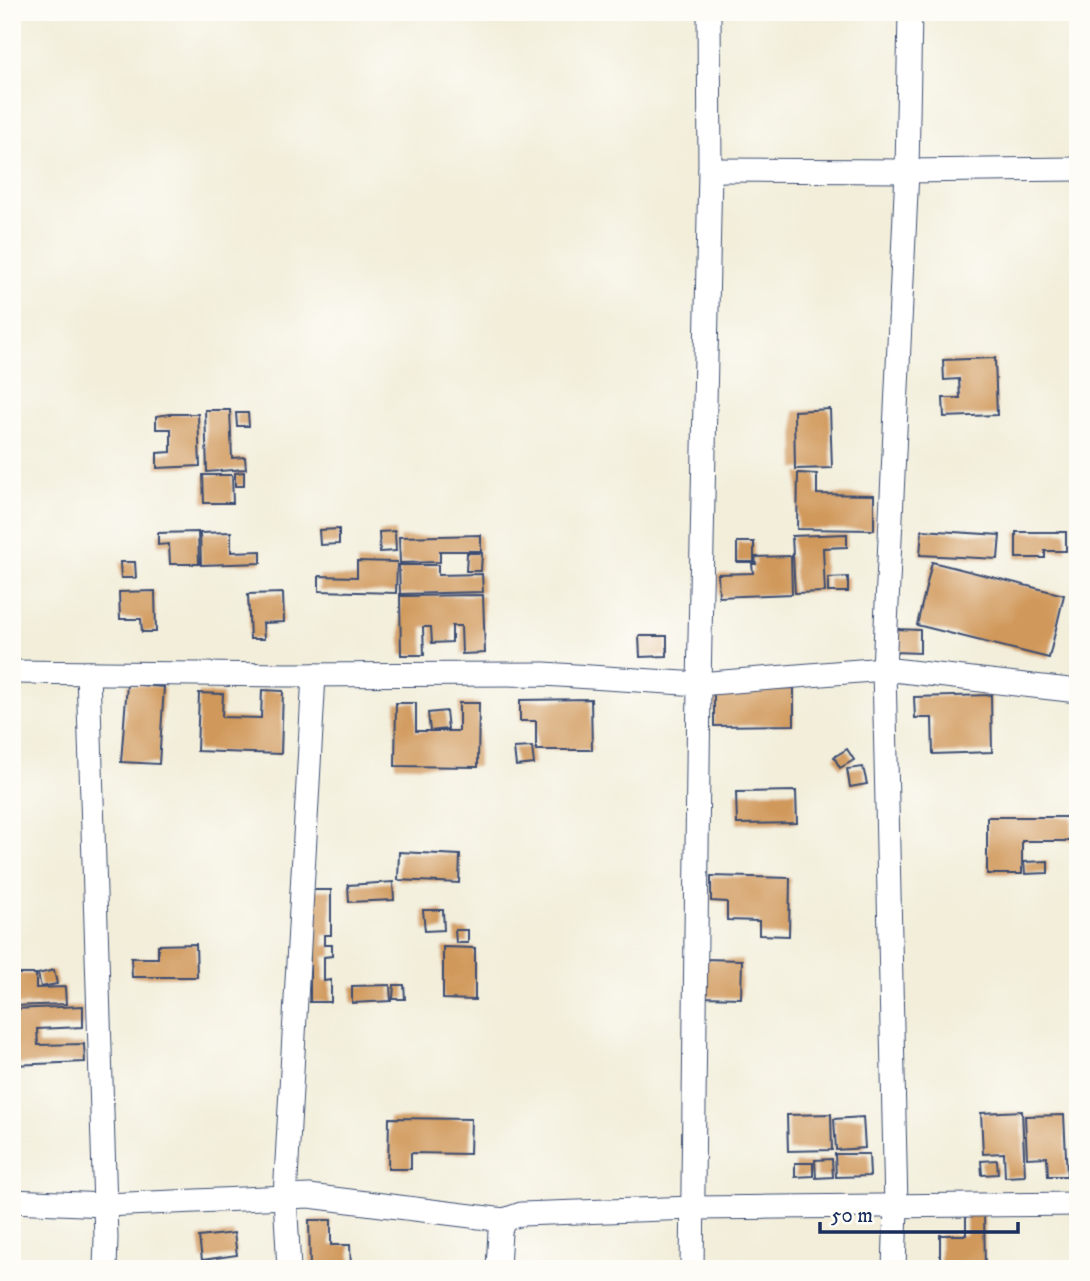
<svg xmlns="http://www.w3.org/2000/svg" width="1090" height="1281" viewBox="0 0 1090 1281" font-family="'IM FELL DW Pica',serif">
<style>
.building{fill:#d0985a}
.lines{fill:none;stroke-linecap:round;stroke-linejoin:round}
.minor-casing{stroke:#3b4c71;stroke-width:25}
.minor{stroke:#fff;stroke-width:23}
</style>
<rect width="100%" height="100%" fill="#fdfcf7"/>
<filter id="ink" filterUnits="userSpaceOnUse"><feTurbulence type="fractalNoise" baseFrequency=".0143" numOctaves="2"/><feDisplacementMap in="SourceGraphic" scale="14" xChannelSelector="R" yChannelSelector="G"/><feConvolveMatrix kernelMatrix="1 2 1 2 8 2 1 2 1" color-interpolation-filters="sRGB"/></filter>
<filter id="wash" filterUnits="userSpaceOnUse"><feTurbulence type="fractalNoise" baseFrequency=".00686" numOctaves="4" result="noise"/><feDisplacementMap in="SourceGraphic" scale="28" xChannelSelector="R" yChannelSelector="G"/><feGaussianBlur stdDeviation="1.57" result="paint"/><feColorMatrix in="noise" values="0 0 0 0 0 0 0 0 0 0 0 0 0 0 0 0 0 1.4 0 .05"/><feComposite in="paint" operator="in"/></filter>
<g filter="url(#wash)">
<rect width="100%" height="100%" fill="#f2eeda"/>
<g id="blocks">
<g class="building">
<path d="M995 358 997 415 944 417 943 398H960L959 379 944 380 943 360Z"/>
<path d="M830 409 832 468 795 469 794 411Z"/>
<path d="M205 410H230L232 458 245 457 246 469 207 472Z"/>
<path d="M236 413H248L249 426H237Z"/>
<path d="M170 414H198L200 466 157 468V453L171 452V429H156V416Z"/>
<path d="M244 472V486H235V473Z"/>
<path d="M798 473 817 474V494L874 495V530L797 529Z"/>
<path d="M203 475H232L233 503H204Z"/>
<path d="M339 529V544L320 545 319 530Z"/>
<path d="M922 530 1000 535 998 559 920 555Z"/>
<path d="M395 531 396 551 380 552 379 532Z"/>
<path d="M198 532 199 564H170L169 544 158 545V533Z"/>
<path d="M231 532V552L261 551V563L201 565 200 533Z"/>
<path d="M1016 532H1066V551H1045V558H1016Z"/>
<path d="M847 534V547L823 548 825 592 795 593 792 536Z"/>
<path d="M481 535V551H440V562L400 563 399 537Z"/>
<rect x="737" y="542" width="17" height="20"/>
<path d="M467 553H482L481 571H466Z"/>
<path d="M791 556 792 594 719 597 718 574 753 573 752 564H756L755 557Z"/>
<path d="M357 561 397 562 396 593 319 591V576L357 577Z"/>
<path d="M120 562H135L136 578H121Z"/>
<path d="M932 562 1064 595 1049 658 917 625Z"/>
<path d="M399 565H438V575L482 574 483 592 400 594Z"/>
<path d="M848 577V592H828V578Z"/>
<path d="M155 591 156 632H142L141 619H120L119 592Z"/>
<path d="M283 593 284 622 263 623 264 639H250L248 594Z"/>
<path d="M483 595 485 653 462 654 461 626H452V642L432 643 431 627H423L424 655H401L400 596Z"/>
<path d="M895 629 920 630V653L894 652Z"/>
<path d="M639 636H667V656L640 657Z"/>
<path d="M127 684 164 687 159 764 121 762Z"/>
<path d="M794 688V725L714 726V689Z"/>
<path d="M262 690 283 691 281 754 197 751 199 693 223 694 222 717 261 718Z"/>
<path d="M991 695 992 752 933 754 932 718H915L914 697Z"/>
<path d="M591 699 592 750H536V721H520V700Z"/>
<path d="M396 703H416V731H459V703H479L478 767 395 766Z"/>
<path d="M446 711 448 729 430 731 428 713Z"/>
<path d="M532 747 534 764 516 766 514 748Z"/>
<path d="M847 749 854 760 840 768 834 757Z"/>
<path d="M863 767 867 784 850 787 847 769Z"/>
<path d="M796 791 797 823 737 824 736 792Z"/>
<path d="M987 817H1072V841H1022V874H987Z"/>
<path d="M399 852 460 855 459 883 398 880Z"/>
<path d="M1048 861V873L1025 874 1024 862Z"/>
<path d="M711 876 790 878 789 936 759 935V921L727 920V902L711 901Z"/>
<path d="M393 882 394 900 349 902 348 885Z"/>
<path d="M310 890H331V935H324V945H332V956L324 957V981L331 980V1002H310Z"/>
<path d="M423 910H443L444 930 425 931Z"/>
<path d="M455 930H468V943H456Z"/>
<path d="M196 944 197 977H132L131 958H158V945Z"/>
<path d="M443 947 475 948V1000L443 999Z"/>
<path d="M703 959 742 960 741 998 702 997Z"/>
<path d="M54 970 57 984 41 987 38 974Z"/>
<path d="M12 974H36V988L65 987 66 1004 12 1006Z"/>
<path d="M390 985 391 1001 352 1003V986Z"/>
<path d="M394 985H404L405 999H393Z"/>
<path d="M83 1006V1027L37 1029 38 1045 84 1044 85 1062 12 1065V1009Z"/>
<path d="M1022 1111 1025 1176 1005 1177 1004 1153 983 1154 981 1113Z"/>
<path d="M831 1114 832 1150 788 1151 787 1115Z"/>
<path d="M1064 1115 1067 1176H1048L1047 1157 1027 1158 1025 1116Z"/>
<path d="M863 1117 865 1148 836 1150 834 1119Z"/>
<path d="M389 1118 471 1119 470 1154 411 1153V1169H388Z"/>
<path d="M835 1154H869L870 1176 836 1177Z"/>
<path d="M832 1159 833 1177 816 1178 815 1160Z"/>
<path d="M997 1160 998 1174 982 1175 981 1161Z"/>
<path d="M795 1163H813V1176L795 1177Z"/>
<path d="M966 1211H984L985 1269H940V1235H966Z"/>
<path d="M309 1220H331V1245H350L351 1269H310Z"/>
<path d="M234 1233 237 1255 202 1260 199 1237Z"/>
</g>
</g>
</g>
<g filter="url(#ink)">
<use href="#blocks" fill-opacity="0" stroke="#3b4c71" stroke-width="2"/>
<g class="lines">
<g class="minor-casing">
<g id="minor">
<path d="M710 170 907 171 1078 169"/>
<path d="M12 672 285 675 544 674 699 684 884 669 1078 691"/>
<path d="M88 673 106 1238 105 1269"/>
<path d="M12 1201 105 1205 309 1196 504 1220"/>
<path d="M289 1269 285 1197 314 675"/>
<path d="M498 1269 500 1231 504 1220 521 1214 693 1208 1078 1204"/>
<path d="M692 1269 699 684 710 170 709 12"/>
<path d="M894 1269 896 1207 884 669 907 171 910 12"/>
</g>
</g>
<use href="#minor" class="minor"/>
</g>
</g>
<rect width="1090" height="1281" fill="none" stroke="#fdfcf7" stroke-width="42"/>
<path d="M820 1222v10h198v-10" fill="none" stroke="#1b2f5e" stroke-width="3.5"/>
<text x="831" y="1222" font-size="21" fill="#1b2f5e" stroke="#fdfcf7" stroke-width="5" paint-order="stroke">50 m</text>
</svg>
